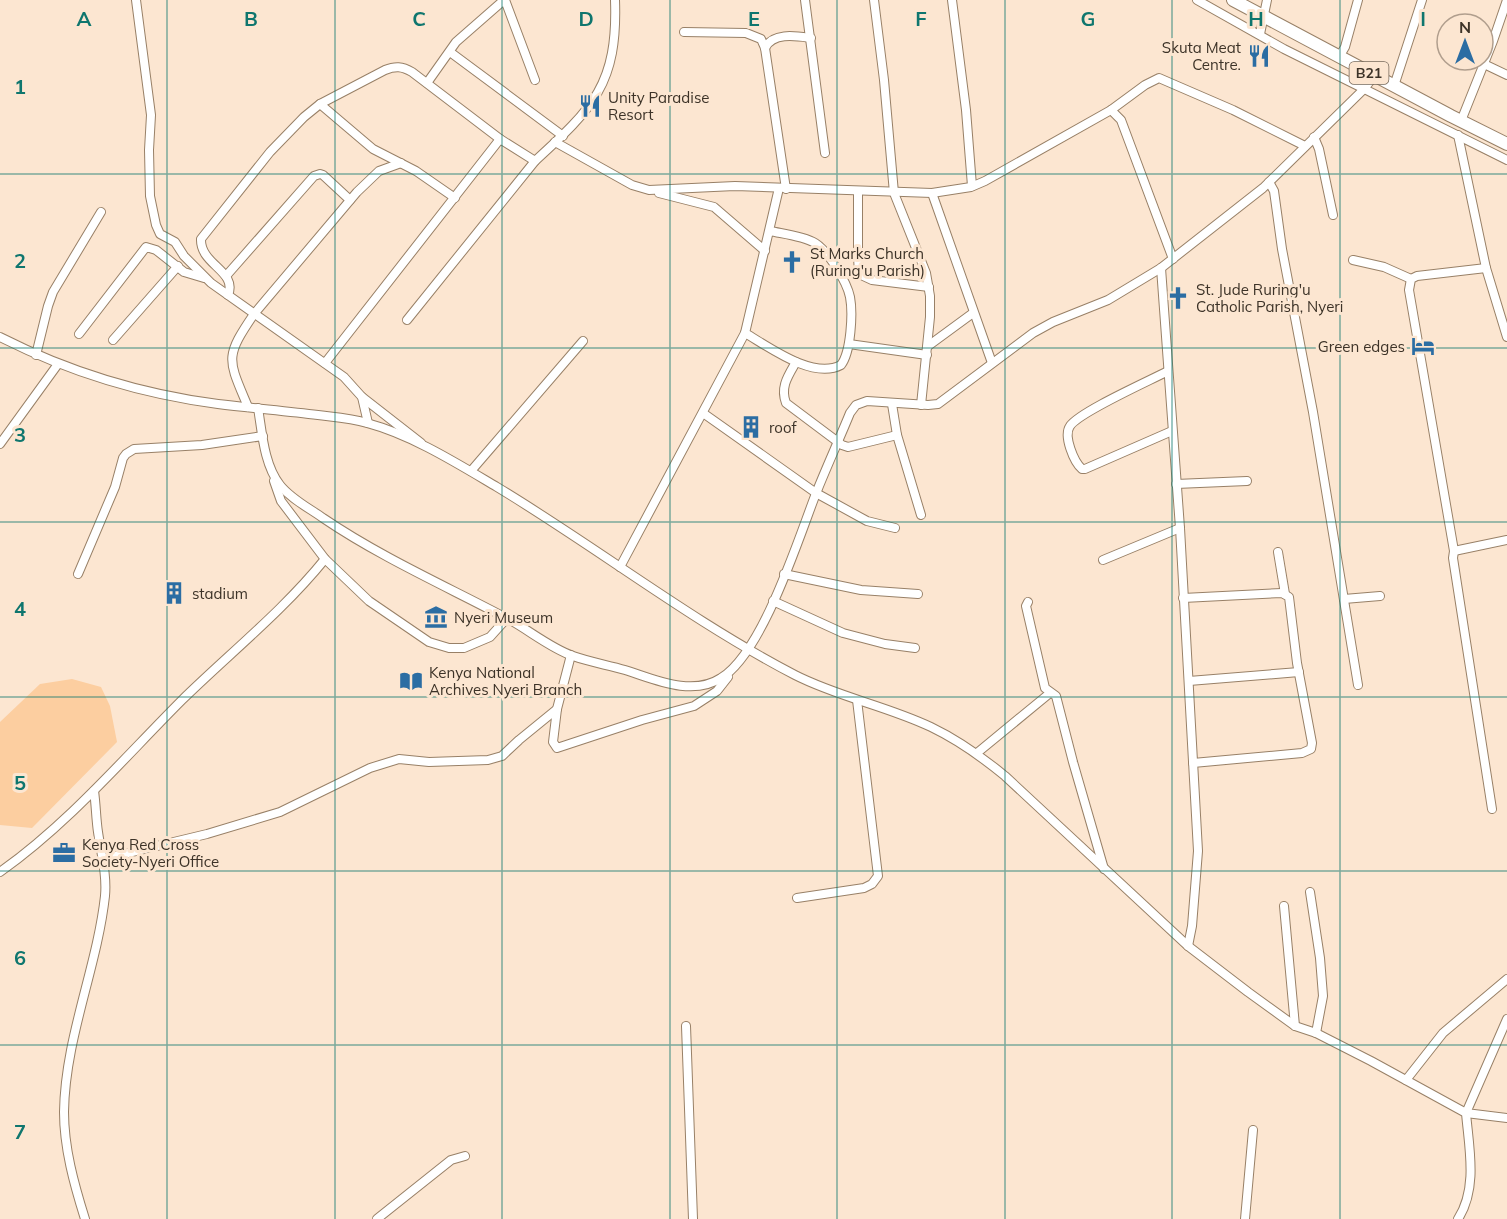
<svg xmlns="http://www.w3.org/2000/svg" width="1507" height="1219" viewBox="0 0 1507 1219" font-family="Mulish,sans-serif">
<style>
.green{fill:#fccea0}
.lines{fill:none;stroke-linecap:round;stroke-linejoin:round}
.minor-casing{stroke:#988067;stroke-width:10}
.highway-casing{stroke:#988067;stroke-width:14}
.minor{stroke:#fff;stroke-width:8}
.highway{stroke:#fff;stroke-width:12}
.grid{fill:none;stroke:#0f766e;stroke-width:1.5;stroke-opacity:0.55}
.labels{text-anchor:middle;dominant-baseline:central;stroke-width:6;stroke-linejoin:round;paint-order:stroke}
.shield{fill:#fce6d1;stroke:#76695b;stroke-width:1.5}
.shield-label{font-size:14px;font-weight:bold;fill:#3d3328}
.poi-label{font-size:15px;fill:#3d3328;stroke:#fce6d1;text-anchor:start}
.grid-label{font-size:20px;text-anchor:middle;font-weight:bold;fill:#0f766e;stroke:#fce6d1;stroke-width:6;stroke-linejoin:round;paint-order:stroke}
</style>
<rect width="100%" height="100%" fill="#fce6d1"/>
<path class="green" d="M72 679 101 687 110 706 117 742 32 828 0 825V722L40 684Z"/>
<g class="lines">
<g class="minor-casing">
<g id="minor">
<path d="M136 0 151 115 149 150 150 196 156 225 160 234 175 242 184 256 211 283 344 377 362 397 368 423"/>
<path d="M505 0 535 80"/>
<path d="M805 0 825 153"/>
<path d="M874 0 884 80 894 193 926 273 930 296V317L921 405"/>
<path d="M952 0 966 110 972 186"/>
<path d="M1197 0 1284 49 1507 160"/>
<path d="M684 32 746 33 761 39 765 48 786 189"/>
<path d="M1260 34 1267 0"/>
<path d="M765 48C773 32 796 36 811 38"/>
<path d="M450 52 563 136"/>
<path d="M1339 57 1345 47 1358 0"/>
<path d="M1484 64 1507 75"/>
<path d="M427 83 456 42 504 0"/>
<path d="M1394 86 1422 0"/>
<path d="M320 104 373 149 416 171 455 198"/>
<path d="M1111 110 1121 120 1173 259"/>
<path d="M1461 121 1493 41 1507 0"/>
<path d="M1458 135 1486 268 1507 337"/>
<path d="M1314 137 1319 149 1333 215"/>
<path d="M555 142 632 185 649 190 735 186 932 193 971 187 985 181 1111 110 1145 85 1159 78 1233 110 1305 146"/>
<path d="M1269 182 1274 191 1282 249 1313 412 1358 685"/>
<path d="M858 192V257L859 274 872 280 929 287"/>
<path d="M659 193 714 207 765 251"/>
<path d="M932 193 992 363"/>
<path d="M1353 260 1384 267 1411 279"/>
<path d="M1161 268 1180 528 1198 851 1192 926 1188 946"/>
<path d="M1486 268 1417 276 1411 279 1409 290 1454 551 1453 558 1492 809"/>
<path d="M226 276 314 176 320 174 323 175 350 200"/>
<path d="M228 295C238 271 200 265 201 239L270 152 304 117 320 104 385 70C395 66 402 66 412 72L500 139 535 161C593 108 618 84 615 0"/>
<path d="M407 320 535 161"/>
<path d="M745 333C769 347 813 380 841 365 851 352 853 313 850 297 847 282 828 251 815 243 803 236 784 234 770 231"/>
<path d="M79 334 146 247 156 250 184 272 204 278"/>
<path d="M0 337C69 372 141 394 218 404 251 408 285 411 318 415 334 417 351 418 367 423 412 435 458 464 497 487 598 548 691 621 795 675 838 697 887 706 931 727 958 740 982 757 1005 776L1188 946 1248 992 1295 1026 1316 1033 1371 1061 1466 1113C1469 1148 1478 1188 1458 1219"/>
<path d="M113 340 178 266"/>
<path d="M849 344 927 355"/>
<path d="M928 346 973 313"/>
<path d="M36 355 48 306 53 292 101 212"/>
<path d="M796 362C788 376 780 387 786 403L842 445 848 447 897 435"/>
<path d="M325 363 500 139"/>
<path d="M1168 371C1149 381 1079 412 1070 426 1063 436 1074 462 1082 469H1085L1172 431"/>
<path d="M362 397 421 443"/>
<path d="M892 404 897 435 921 515"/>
<path d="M248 407C228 359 224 358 254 314L357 192 379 171 401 163"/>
<path d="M258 408C262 432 264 465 280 485 291 499 309 508 323 518 382 558 448 587 510 620 530 631 552 649 573 656 590 662 608 665 625 670 654 679 692 697 721 678 762 653 797 543 815 496 826 468 839 440 850 413L856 405 867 401 928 405 938 404 1033 333 1053 322 1108 300 1161 268 1263 188 1364 89 1374 76"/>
<path d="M703 413 816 493 867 521 895 528"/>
<path d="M0 444 58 364"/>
<path d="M471 471 583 341"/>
<path d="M274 481 281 501 325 559 369 601 429 642 449 648H464L490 637 507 618"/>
<path d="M1176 484 1247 481"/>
<path d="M1454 551 1507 540"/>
<path d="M1278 552 1285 594"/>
<path d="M1103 560 1180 528"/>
<path d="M620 567 745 333 779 188"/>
<path d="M78 574 115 487 123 458 126 454 134 449 202 445 263 436"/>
<path d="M784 574 861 590 918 594"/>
<path d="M1183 598 1282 593 1289 597 1297 663 1312 743 1311 749 1302 753 1193 763"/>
<path d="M1344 599 1380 596"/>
<path d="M773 601 843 633 885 644 915 648"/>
<path d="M1028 602 1026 606 1045 688 1056 696 1073 762 1104 869"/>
<path d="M1189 681 1299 672"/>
<path d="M557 709 553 742 557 748 642 720 694 706 717 691 728 677"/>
<path d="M977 753 1050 693"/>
<path d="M103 859 207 834 280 812 370 768 399 759 429 762 488 760 502 756 519 740 557 709 571 655"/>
<path d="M0 872C69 823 123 759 182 700 230 653 283 611 325 559"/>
<path d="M1310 892 1320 958 1323 996 1316 1033"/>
<path d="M797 898 864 888 872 884 878 876 857 700"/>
<path d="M1284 906 1295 1026"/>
<path d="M1507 1019 1466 1113 1507 1118"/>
<path d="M686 1026 693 1219"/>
<path d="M1406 1080 1443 1033 1507 979"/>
<path d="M85 1219C74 1184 64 1148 64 1112 65 1038 97 968 105 896 107 874 101 853 98 832 96 819 96 805 94 791"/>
<path d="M377 1219 451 1160 465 1156"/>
<path d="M1245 1219 1253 1130"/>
</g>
</g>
<g class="highway-casing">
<path id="highway" d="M1233 0 1451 116 1507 144"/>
</g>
<use href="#minor" class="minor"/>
<use href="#highway" class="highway"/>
</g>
<path class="grid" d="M167 0V1219M335 0V1219M502 0V1219M670 0V1219M837 0V1219M1005 0V1219M1172 0V1219M1340 0V1219M0 174H1507M0 348H1507M0 522H1507M0 697H1507M0 871H1507M0 1045H1507"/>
<defs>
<g id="restaurant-bare" transform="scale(1.8)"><path d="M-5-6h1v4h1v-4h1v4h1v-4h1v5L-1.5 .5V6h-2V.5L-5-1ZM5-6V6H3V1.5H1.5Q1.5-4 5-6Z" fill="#2b6da3" stroke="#fce6d1" stroke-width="2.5" paint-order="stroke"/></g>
<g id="church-bare" transform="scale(1.8)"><path d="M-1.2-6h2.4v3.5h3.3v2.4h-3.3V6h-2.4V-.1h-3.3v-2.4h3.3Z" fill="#2b6da3" stroke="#fce6d1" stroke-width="2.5" paint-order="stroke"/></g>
<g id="hotel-bare" transform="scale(1.8)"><path d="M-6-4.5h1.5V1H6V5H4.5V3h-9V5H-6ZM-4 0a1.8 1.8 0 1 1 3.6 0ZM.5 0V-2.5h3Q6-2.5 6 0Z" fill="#2b6da3" stroke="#fce6d1" stroke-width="2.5" paint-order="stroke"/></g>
<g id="building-bare" transform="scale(1.8)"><path d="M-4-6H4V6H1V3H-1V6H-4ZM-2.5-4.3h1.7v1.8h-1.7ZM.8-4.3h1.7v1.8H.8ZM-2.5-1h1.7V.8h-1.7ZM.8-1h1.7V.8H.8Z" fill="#2b6da3" stroke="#fce6d1" stroke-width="2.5" paint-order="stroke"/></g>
<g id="museum-bare" transform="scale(1.8)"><path d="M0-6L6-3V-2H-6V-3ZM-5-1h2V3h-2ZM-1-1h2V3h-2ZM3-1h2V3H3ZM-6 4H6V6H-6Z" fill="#2b6da3" stroke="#fce6d1" stroke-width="2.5" paint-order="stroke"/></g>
<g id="library-bare" transform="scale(1.8)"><path d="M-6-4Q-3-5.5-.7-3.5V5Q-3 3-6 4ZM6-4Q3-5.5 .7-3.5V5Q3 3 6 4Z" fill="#2b6da3" stroke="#fce6d1" stroke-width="2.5" paint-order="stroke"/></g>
<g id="office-bare" transform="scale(1.8)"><path d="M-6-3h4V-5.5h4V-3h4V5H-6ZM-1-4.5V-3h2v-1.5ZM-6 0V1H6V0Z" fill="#2b6da3" stroke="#fce6d1" stroke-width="2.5" paint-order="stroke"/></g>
</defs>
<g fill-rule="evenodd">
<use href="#restaurant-bare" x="1259" y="56"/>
<use href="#restaurant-bare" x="590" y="106"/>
<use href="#church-bare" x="792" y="262"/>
<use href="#church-bare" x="1178" y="298"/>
<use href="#hotel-bare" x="1423" y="346"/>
<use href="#building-bare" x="751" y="427"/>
<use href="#building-bare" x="174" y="593"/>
<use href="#museum-bare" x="436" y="617"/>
<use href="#library-bare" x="411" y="681"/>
<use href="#office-bare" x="64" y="853"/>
</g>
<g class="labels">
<rect class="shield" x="1349.5" y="62" width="39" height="22" rx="4.5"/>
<g class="shield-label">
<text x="1369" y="73">B21</text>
</g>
<g class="poi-label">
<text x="1241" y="47" text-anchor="end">Skuta Meat<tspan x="1241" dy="17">Centre.</tspan></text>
<text x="608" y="97">Unity Paradise<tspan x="608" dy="17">Resort</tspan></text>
<text x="810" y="253">St Marks Church<tspan x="810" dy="17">(Ruring'u Parish)</tspan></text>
<text x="1196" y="289">St. Jude Ruring'u<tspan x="1196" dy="17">Catholic Parish, Nyeri</tspan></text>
<text x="1405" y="346" text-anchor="end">Green edges</text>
<text x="769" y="427">roof</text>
<text x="192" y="593">stadium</text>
<text x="454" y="617">Nyeri Museum</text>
<text x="429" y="672">Kenya National<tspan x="429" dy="17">Archives Nyeri Branch</tspan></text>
<text x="82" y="844">Kenya Red Cross<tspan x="82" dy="17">Society-Nyeri Office</tspan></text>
</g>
</g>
<g class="grid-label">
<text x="84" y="26">A</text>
<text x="251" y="26">B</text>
<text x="419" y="26">C</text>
<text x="586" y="26">D</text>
<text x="754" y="26">E</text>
<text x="921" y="26">F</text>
<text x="1088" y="26">G</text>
<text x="1256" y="26">H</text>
<text x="1423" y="26">I</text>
<text x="20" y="94">1</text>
<text x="20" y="268">2</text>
<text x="20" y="442">3</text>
<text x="20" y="616">4</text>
<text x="20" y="790">5</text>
<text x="20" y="965">6</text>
<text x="20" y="1139">7</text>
</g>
<g transform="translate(1465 42)"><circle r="28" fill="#fce6d1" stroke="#b09e8d" stroke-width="1.5"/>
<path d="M0-4.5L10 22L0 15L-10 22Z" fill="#2b6da3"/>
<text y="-9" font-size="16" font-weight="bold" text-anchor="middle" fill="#3d3328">N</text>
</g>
</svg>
